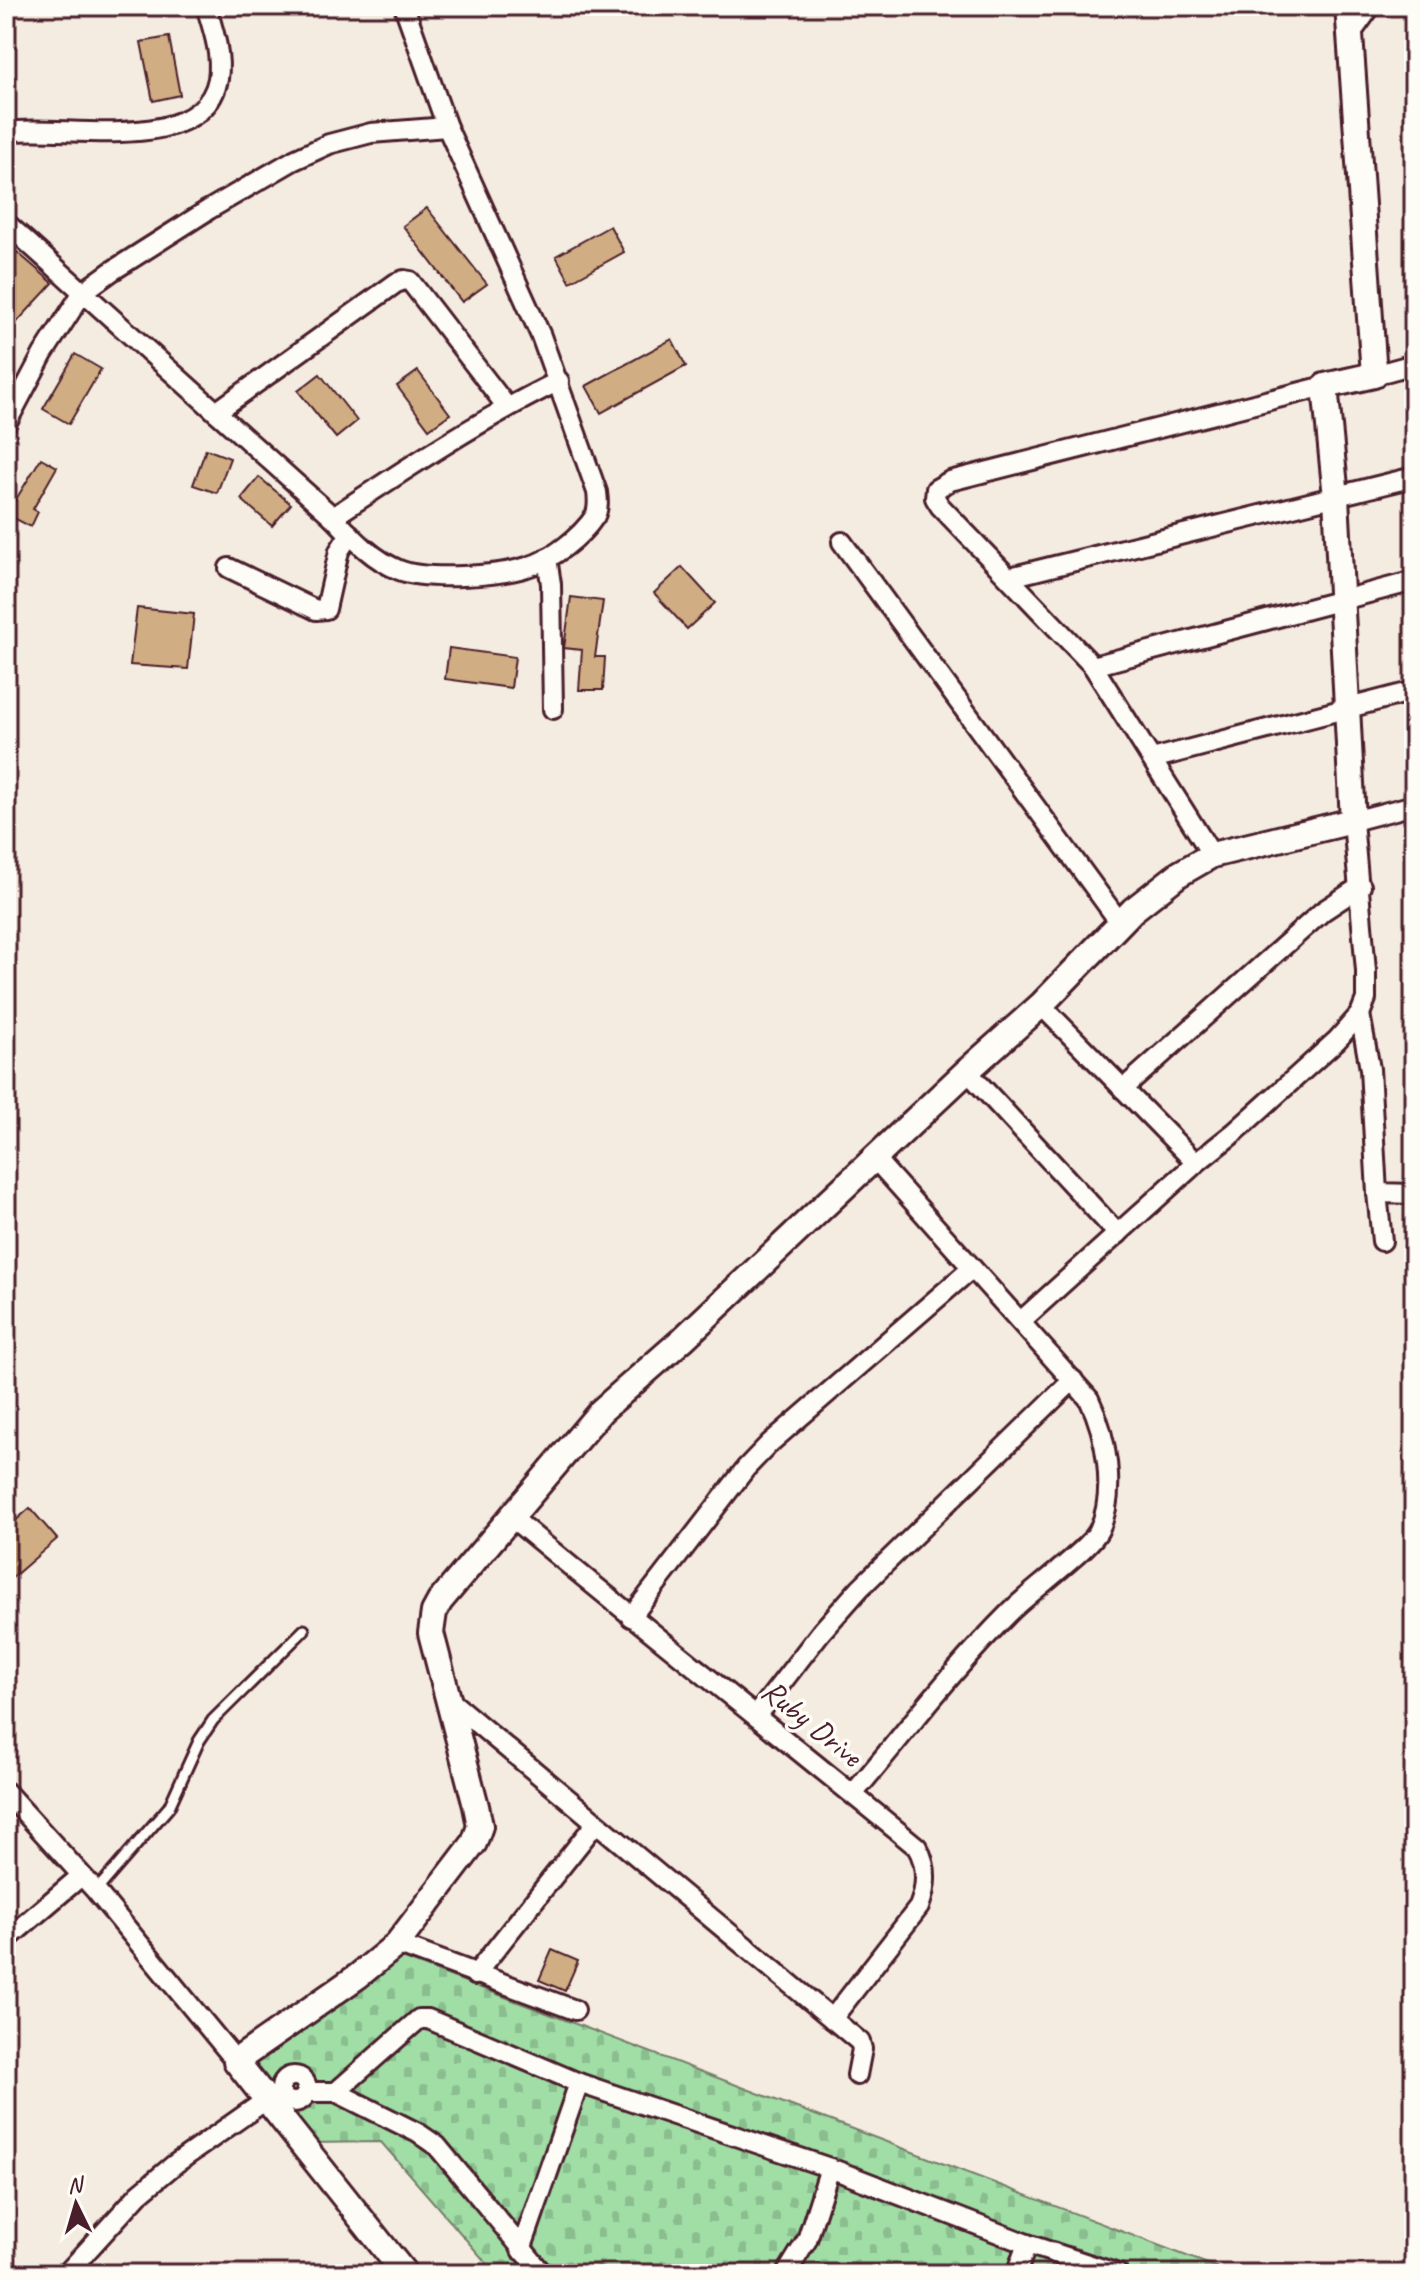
<svg xmlns="http://www.w3.org/2000/svg" width="1420" height="2280" viewBox="0 0 1420 2280" font-family="Caveat,sans-serif">
<style>
.cemetery{fill:url(#cemetery-stones);stroke:#757e68;stroke-width:2}
.building{fill:#d0ad83;stroke:#4a1f2b;stroke-width:2}
.lines{fill:none;stroke-linecap:round;stroke-linejoin:round}
.lane-casing{stroke:#4a1f2b;stroke-width:15}
.street-casing{stroke:#4a1f2b;stroke-width:24}
.secondary-casing{stroke:#4a1f2b;stroke-width:30}
.lane{stroke:#fdfcf7;stroke-width:9}
.street{stroke:#fdfcf7;stroke-width:18}
.secondary{stroke:#fdfcf7;stroke-width:24}
.labels{text-anchor:middle;dominant-baseline:central;stroke-width:7;stroke-linejoin:round;paint-order:stroke}
.street-label{font-size:32px;fill:#4a1f2b;stroke:#fdfcf7}
</style>
<defs>
<pattern id="cemetery-stones" width="16" height="16" patternUnits="userSpaceOnUse" patternTransform="scale(2)"><rect width="16" height="16" fill="#a0dea6"/><path d="M2 7V4a2 2 0 0 1 4 0v3zM10 15v-3a2 2 0 0 1 4 0v3z" fill="#8bbe8f"/></pattern>
</defs>
<rect width="100%" height="100%" fill="#f4ece0"/>
<filter id="ink" filterUnits="userSpaceOnUse"><feTurbulence type="fractalNoise" baseFrequency=".0125" numOctaves="2"/><feDisplacementMap in="SourceGraphic" scale="16" xChannelSelector="R" yChannelSelector="G"/><feConvolveMatrix kernelMatrix="1 2 1 2 8 2 1 2 1" color-interpolation-filters="sRGB"/></filter>
<g filter="url(#ink)">
<path class="cemetery" d="M402 1958 1234 2274H496L381 2142 309 2143 255 2063Z"/>
<g class="building">
<path d="M169 37 180 95 153 101 141 42Z"/>
<path d="M427 208 487 284 462 302 403 226Z"/>
<path d="M610 226 624 252 570 282 556 256Z"/>
<path d="M17 252 53 283 6 334V264Z"/>
<path d="M672 339 686 366 601 413 586 386Z"/>
<path d="M75 354 101 369 69 424 43 409Z"/>
<path d="M418 371 450 414 429 429 397 386Z"/>
<path d="M320 374 357 421 336 438 298 391Z"/>
<path d="M206 449 230 458 217 493 193 485Z"/>
<path d="M41 458 57 467 33 509 38 512 31 527 6 514V496L15 501Z"/>
<path d="M259 477 291 504 272 526 241 499Z"/>
<path d="M682 567 715 603 687 629 654 593Z"/>
<path d="M571 597 603 601 595 657H605L603 690H579L582 650 564 648Z"/>
<path d="M137 608 194 614 188 669 130 665Z"/>
<path d="M449 648 515 657 511 688 445 679Z"/>
<path d="M30 1508 57 1539 6 1583V1529Z"/>
<path d="M552 1950 578 1961 565 1991 539 1980Z"/>
</g>
<g class="lines">
<g class="lane-casing">
<path id="lane" d="M96 1891 169 1807 199 1741 213 1720 304 1630"/>
</g>
<g class="street-casing">
<g id="street">
<path d="M1350 35 1371 6"/>
<path d="M6 132C62 123 203 158 218 79 222 55 213 29 206 6"/>
<path d="M6 223 333 517C353 538 372 559 399 570 427 581 498 576 527 567 552 560 581 537 595 516 599 508 598 500 597 492L541 336 447 127 404 6"/>
<path d="M1374 375 1414 364"/>
<path d="M216 412 396 283 404 280 410 281 507 407"/>
<path d="M6 424 43 354 83 292 112 271 208 210 294 160 329 144 371 133 447 127"/>
<path d="M333 517C407 468 479 420 559 381"/>
<path d="M842 542 1121 924"/>
<path d="M547 558 551 584 553 709"/>
<path d="M229 568 316 610 326 609 339 551 350 534"/>
<path d="M1010 577 1414 477"/>
<path d="M1093 666 1414 581"/>
<path d="M1152 759 1414 691"/>
<path d="M1212 855 1093 666 940 506 935 498 936 489 950 481 1325 386"/>
<path d="M1041 1005 1196 1163"/>
<path d="M1360 1014 1370 1069 1377 1193 1414 1194"/>
<path d="M967 1071 1118 1234"/>
<path d="M1123 1089 1323 911 1361 886"/>
<path d="M1377 1193 1382 1241"/>
<path d="M1021 1321 1196 1163 1235 1132 1337 1040 1360 1014 1366 999V971L1353 821 1414 805"/>
<path d="M510 1516C644 1628 782 1736 917 1847 928 1866 927 1886 919 1907L832 2019"/>
<path d="M631 1617 746 1468 770 1443 971 1269"/>
<path d="M448 1699 860 2042 862 2049 857 2075"/>
<path d="M756 1716 821 1632 860 1588 1073 1380"/>
<path d="M6 1792 96 1891 236 2061"/>
<path d="M853 1794C904 1734 953 1669 1009 1613 1028 1593 1090 1549 1099 1530 1117 1492 1106 1434 1089 1399L875 1159"/>
<path d="M6 1940 81 1876"/>
<path d="M397 1944 575 2010"/>
<path d="M475 1975 596 1823"/>
<circle cx="294" cy="2089" r="13"/>
<path d="M307 2092H336L418 2133 437 2146 543 2274"/>
<path d="M336 2092 419 2019H428L579 2083 830 2168 1027 2244 1118 2274"/>
<path d="M521 2250 579 2083"/>
<path d="M66 2274 139 2194 175 2164 266 2100"/>
<path d="M786 2274 807 2240 830 2168"/>
<path d="M1016 2274 1027 2244"/>
</g>
</g>
<g class="secondary-casing">
<path id="secondary" d="M405 2274 236 2061 358 1976 397 1944 474 1843 480 1826 476 1806 431 1633 434 1612 440 1601 601 1411 683 1339 967 1071 1041 1005 1133 910 1179 874 1212 855 1353 821 1336 497 1325 386 1374 375 1348 6"/>
</g>
<use href="#lane" class="lane"/>
<use href="#street" class="street"/>
<use href="#secondary" class="secondary"/>
</g>
</g>
<g class="labels">
<g class="street-label">
<text transform="translate(812 1723) rotate(39)">Ruby Drive</text>
</g>
</g>
<rect width="1420" height="2280" fill="none" stroke="#fdfcf7" stroke-width="32"/>
<rect x="16" y="16" width="1388" height="2248" fill="none" stroke="#4a1f2b" stroke-width="3" filter="url(#ink)"/>
<g transform="translate(76 2204) rotate(355)" stroke="#fdfcf7" stroke-width="6" paint-order="stroke">
<path d="M0-6L14 30L0 20L-14 30Z" fill="#4a1f2b"/>
<text y="-12" font-size="22" font-weight="bold" text-anchor="middle" fill="#4a1f2b">N</text>
</g>
</svg>
